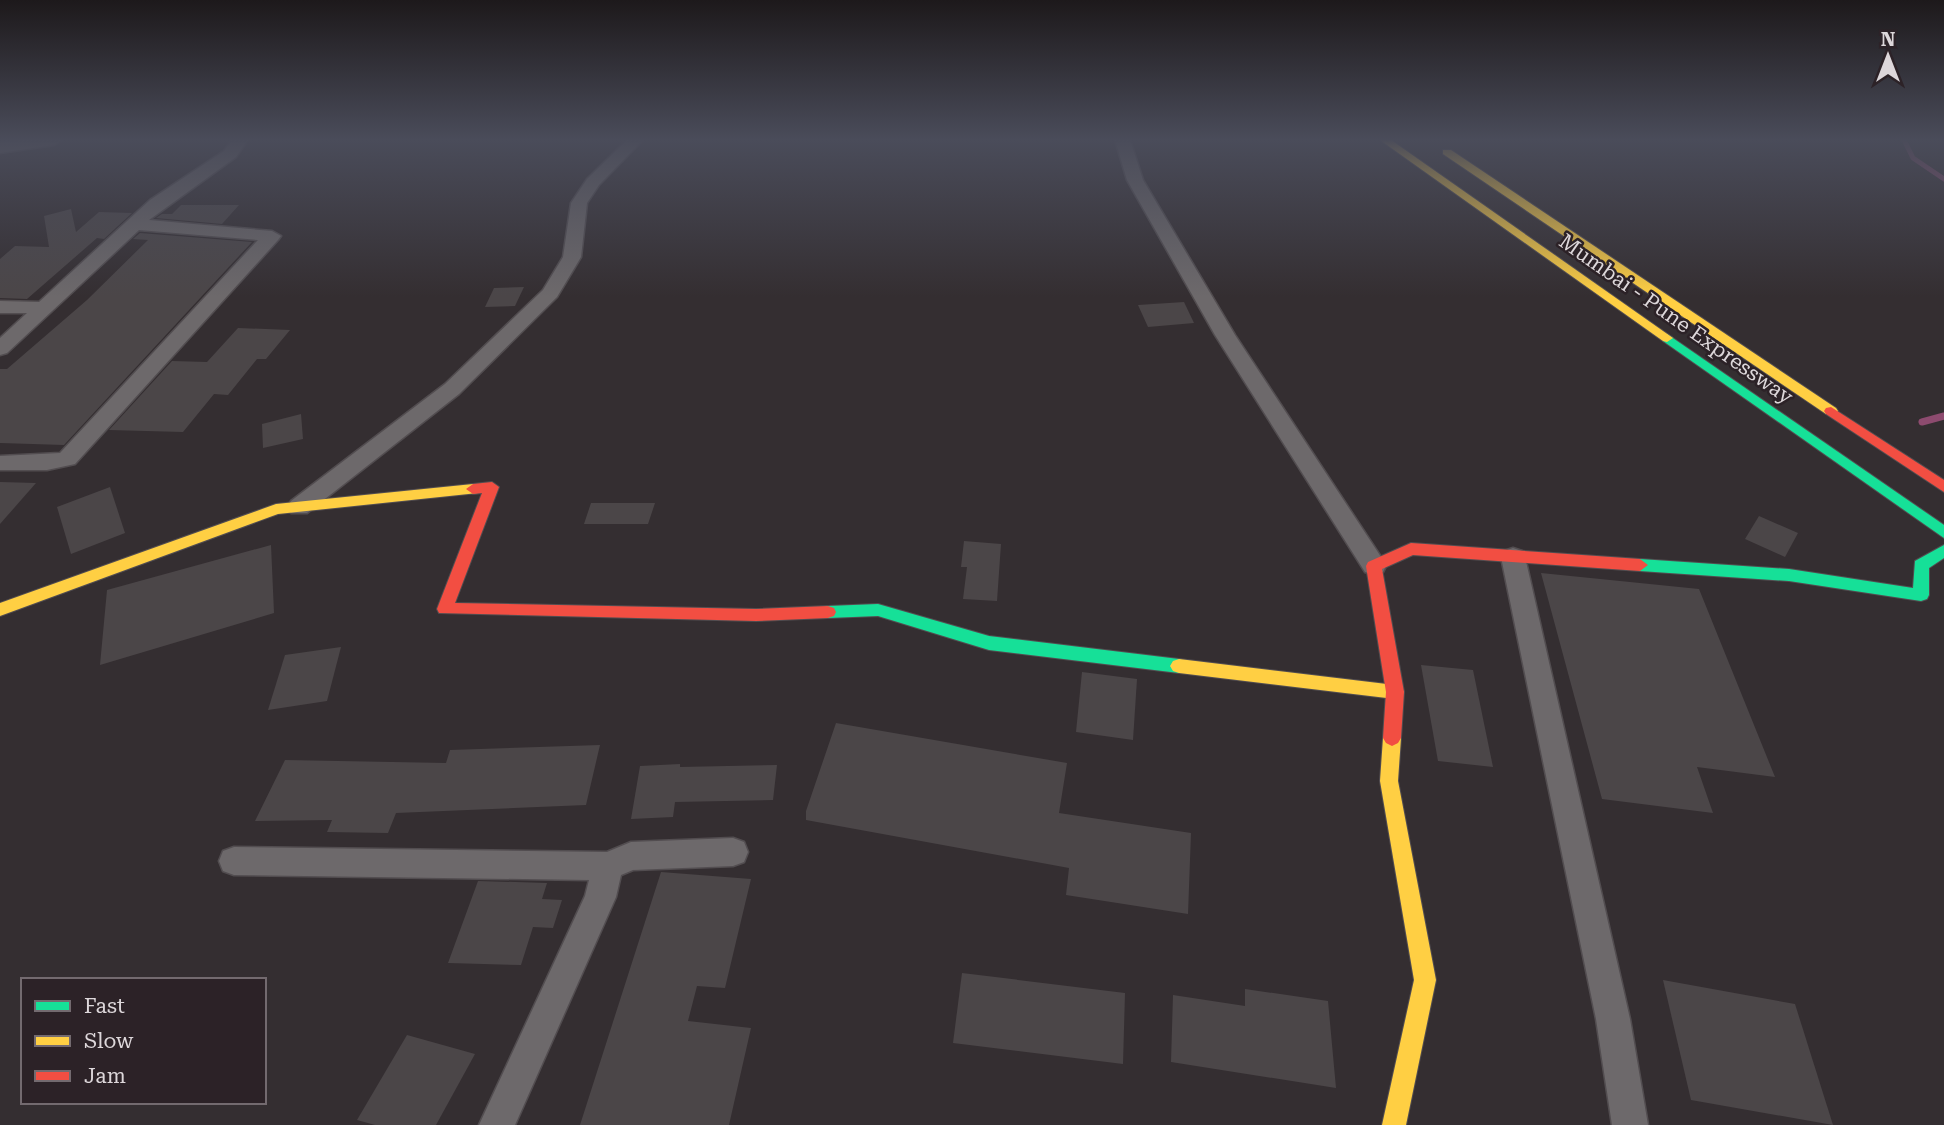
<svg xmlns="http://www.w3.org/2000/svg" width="1944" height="1125" viewBox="0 0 1944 1125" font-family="'Roboto Serif',serif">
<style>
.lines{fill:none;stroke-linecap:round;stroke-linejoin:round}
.stream-far1{stroke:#8d4b6f;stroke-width:5}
.stream{stroke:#8d4b6f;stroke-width:7}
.building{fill:#4b4648}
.street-casing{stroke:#524d50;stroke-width:3}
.fast-casing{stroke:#524d50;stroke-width:2}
.slow-casing{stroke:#524d50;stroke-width:2}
.jam-casing{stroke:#524d50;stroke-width:2}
.street{fill:#6d696b;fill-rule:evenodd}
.fast{fill:#16e098;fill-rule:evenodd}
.slow{fill:#ffcf43;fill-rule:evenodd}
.jam{fill:#f24e42;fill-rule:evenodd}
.labels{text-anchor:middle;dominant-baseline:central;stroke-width:5;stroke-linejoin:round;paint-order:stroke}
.street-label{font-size:21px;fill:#ddd7da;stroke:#2c2227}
</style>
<rect width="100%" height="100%" fill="#342e31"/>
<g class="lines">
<path class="stream-far1" d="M1904 140 1913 158 1944 179"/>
<path class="stream" d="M1922 422 1944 416"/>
</g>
<g class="building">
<path d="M181 205H239L222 224 156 218 162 214H172Z"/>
<path d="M71 209 76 232 99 212 132 213 104 239 97 238 27 299 0 298V259L15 246 49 247 44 216Z"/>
<path d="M140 233 252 242 64 445 0 443V369H7L87 300 148 240 133 239Z"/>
<path d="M524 287 515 306 485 307 494 288Z"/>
<path d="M1184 302 1194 323 1148 327 1138 305Z"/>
<path d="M238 328 290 330 266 359H257L228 395 214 394 183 432 109 430 172 361 207 362Z"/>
<path d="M301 414 303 439 263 448 262 424Z"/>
<path d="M0 482 36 483 0 524Z"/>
<path d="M110 487 125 533 71 554 57 507Z"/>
<path d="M591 503H655L648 524H584Z"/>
<path d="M1759 516 1798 533 1785 557 1745 539Z"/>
<path d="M964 541 1001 544 997 601 963 599 967 567H961Z"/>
<path d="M271 545 274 613 100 665 107 590Z"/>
<path d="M1541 573 1699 589 1775 777 1697 767 1713 813 1602 799Z"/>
<path d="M341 647 327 701 268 710 285 655Z"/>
<path d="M1421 665 1473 670 1493 767 1438 761Z"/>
<path d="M1082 672 1137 679 1133 740 1076 732Z"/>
<path d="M836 723 1067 763 1059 813 1191 833 1188 914 1066 895 1069 868 806 820V811Z"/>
<path d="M600 745 586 805 396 813 388 833 327 832 332 820 255 821 285 760 446 763 450 750Z"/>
<path d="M680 764V767L777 765 773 800 675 802 673 817 631 819 640 766Z"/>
<path d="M661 872 751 879 725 988 697 986 688 1021 751 1028 729 1125H580Z"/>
<path d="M478 881 547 883 542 899 562 900 553 928 533 927 521 965 448 963Z"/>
<path d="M962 973 1125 993 1123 1064 953 1043Z"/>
<path d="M1663 980 1795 1004 1833 1125 1691 1100Z"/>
<path d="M1245 989 1328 1001 1336 1088 1171 1062 1173 995 1245 1006Z"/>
<path d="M407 1035 475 1054 436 1125H375L357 1120Z"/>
</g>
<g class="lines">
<g class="street-casing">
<g id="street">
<path d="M26 140H62L54 145 0 153V143Z"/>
<path d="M232 140H248L236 157 149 220 272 231 281 236 278 240 75 464 47 470H0V456L60 453 258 240 139 230 7 353 0 355V338L27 313H0V301L39 302 150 200 224 151Z"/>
<path d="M627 140H643L599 185 587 203 581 257 557 297 459 394 307 513H291L287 507 291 501 445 384 543 290 563 257 571 203 587 179Z"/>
<path d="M1115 140H1130L1143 180 1235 335 1383 560 1386 566 1383 572 1374 575 1365 572 1215 335 1127 180Z"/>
<path d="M1513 548 1522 551 1525 557 1630 1019 1648 1125H1612L1596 1019 1501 557 1504 551Z"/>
<path d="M733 838 744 842 748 852 744 862 733 866 633 870 621 875 616 897 515 1125H479L585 896 589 880 234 875 223 871 219 861 223 851 234 847 607 852 631 842Z"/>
</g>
</g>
<g class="fast-casing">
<g id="fast">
<path d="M1667 334 1944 525V538L1663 341V335Z"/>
<path d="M1944 545V558L1929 568V595L1927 599 1921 601 1789 581 1640 571 1632 565 1640 559 1789 569 1913 588 1915 561Z"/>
<path d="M878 604 989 636 1179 659 1185 661 1188 666 1185 671 1179 673 989 650 878 616 828 618 822 616 820 612 822 608 828 606Z"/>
</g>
</g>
<g class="slow-casing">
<g id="slow">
<path d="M1380 140H1391L1673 338 1667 342 1663 341Z"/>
<path d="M1443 150H1451L1836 408 1838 411 1836 414H1826L1443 154Z"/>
<path d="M473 484 480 489 478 493 278 514 0 616V603L276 504Z"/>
<path d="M1179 659 1395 685 1401 687 1404 692 1401 697 1395 699 1179 673 1173 671 1170 666 1173 661Z"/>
<path d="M1392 730 1398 733 1401 738 1398 781 1436 980 1406 1125H1382L1414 980 1380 781 1383 738 1386 733Z"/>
</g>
</g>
<g class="jam-casing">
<g id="jam">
<path d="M1831 407 1944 480V492L1826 414 1824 411 1826 408Z"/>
<path d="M492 482 499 487 455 603 756 609 828 606 834 608 836 612 834 616 828 618 756 621 439 613 437 609 482 493 473 494 466 489 473 484Z"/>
<path d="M1411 543 1640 559 1648 565 1640 571 1413 555 1382 569 1404 692 1401 738 1398 743 1392 746 1386 743 1383 738 1386 692 1366 566 1368 562Z"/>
</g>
</g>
<use href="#street" class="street"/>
<use href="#fast" class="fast"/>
<use href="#slow" class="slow"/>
<use href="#jam" class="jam"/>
</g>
<linearGradient id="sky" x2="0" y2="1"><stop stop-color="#1d191b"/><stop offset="0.47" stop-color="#4a4c5a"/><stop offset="1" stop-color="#4a4c5a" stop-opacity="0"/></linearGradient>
<rect width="1944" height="297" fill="url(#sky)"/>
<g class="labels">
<g class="street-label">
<text transform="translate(1676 319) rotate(35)">Mumbai - Pune Expressway</text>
</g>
</g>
<rect x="21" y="978" width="245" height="126" fill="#2c2227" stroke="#736a6f" stroke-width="2"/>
<rect x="35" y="1001" width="35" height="10" fill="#16e098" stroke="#736a6f" stroke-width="2"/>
<text x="84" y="1013" font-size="21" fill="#ddd7da">Fast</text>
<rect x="35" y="1036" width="35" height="10" fill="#ffcf43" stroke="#736a6f" stroke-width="2"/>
<text x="84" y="1048" font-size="21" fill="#ddd7da">Slow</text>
<rect x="35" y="1071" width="35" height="10" fill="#f24e42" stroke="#736a6f" stroke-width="2"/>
<text x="84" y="1083" font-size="21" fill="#ddd7da">Jam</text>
<g transform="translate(1888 56)" stroke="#2c2227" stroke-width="5" paint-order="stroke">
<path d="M0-5L12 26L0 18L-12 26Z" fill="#ddd7da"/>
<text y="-10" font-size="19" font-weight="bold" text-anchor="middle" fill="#ddd7da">N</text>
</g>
</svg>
